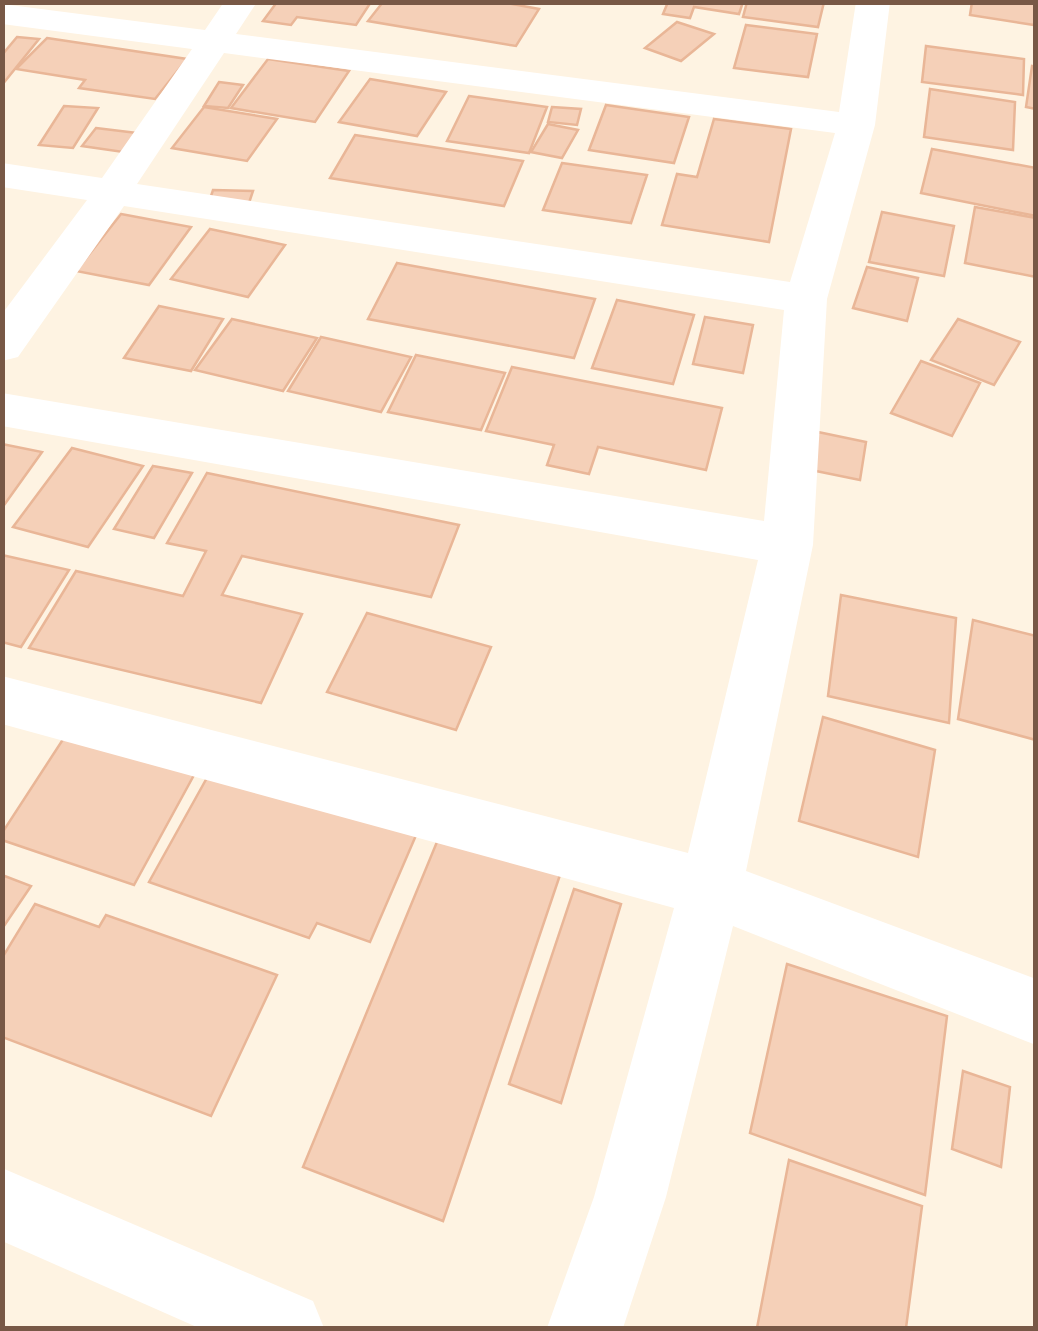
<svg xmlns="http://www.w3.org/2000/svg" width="1038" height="1331" viewBox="0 0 1038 1331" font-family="'Golos Text',sans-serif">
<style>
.building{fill:#f5d0b8;stroke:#e9b697;stroke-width:2.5}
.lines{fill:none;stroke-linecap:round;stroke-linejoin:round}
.minor{fill:#fff;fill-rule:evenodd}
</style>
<rect width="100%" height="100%" fill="#fef3e2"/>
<g class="building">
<path d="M277 2H371L356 25 297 17 291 25 263 21Z"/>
<path d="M383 2H501L539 9 516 46 368 21Z"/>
<path d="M668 2H743L739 14 694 7 690 18 663 14Z"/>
<path d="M747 2H824L818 27 743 17Z"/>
<path d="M972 2H1036L1034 25 970 15Z"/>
<path d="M677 22 714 34 681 61 645 48Z"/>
<path d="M746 25 817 34 808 77 734 68Z"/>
<path d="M17 37 39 39 2 85V55Z"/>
<path d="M47 38 187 59 155 99 79 88 85 80 16 69Z"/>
<path d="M926 46 1024 59 1023 95 922 82Z"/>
<path d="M268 59 349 71 315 122 231 108Z"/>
<path d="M1032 66 1036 67V109L1026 107Z"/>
<path d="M370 79 446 92 417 136 339 122Z"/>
<path d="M219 82 243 85 228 108 204 106Z"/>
<path d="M930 89 1015 102 1013 150 924 137Z"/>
<path d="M469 96 547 107 529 153 447 141Z"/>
<path d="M606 105 689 117 674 163 589 150Z"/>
<path d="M64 106 98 108 73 148 39 145Z"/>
<path d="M204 107 277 119 247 161 172 148Z"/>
<path d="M552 107 581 109 577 125 548 122Z"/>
<path d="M714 119 791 129 769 242 662 225 677 174 697 177Z"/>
<path d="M548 124 578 130 562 158 531 152Z"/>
<path d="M96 128 137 133 123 152 82 146Z"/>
<path d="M355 135 523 161 504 206 330 178Z"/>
<path d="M932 149 1036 168V216L921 193Z"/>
<path d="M562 163 647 175 631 223 543 210Z"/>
<path d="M213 190 253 191 247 209 207 208Z"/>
<path d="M975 207 1036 218V277L965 263Z"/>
<path d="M882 212 954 226 944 276 869 262Z"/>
<path d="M121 214 191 227 149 285 76 271Z"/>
<path d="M210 229 285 245 248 297 171 279Z"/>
<path d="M397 263 595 299 574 358 368 319Z"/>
<path d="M867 267 918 278 907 321 853 308Z"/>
<path d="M617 300 694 315 673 384 592 368Z"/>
<path d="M159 306 223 319 191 371 124 358Z"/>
<path d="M705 317 753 325 743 373 693 364Z"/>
<path d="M232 319 317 338 283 391 195 370Z"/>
<path d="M958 319 1020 342 994 385 931 360Z"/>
<path d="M321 337 411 357 381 412 288 391Z"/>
<path d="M416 355 505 373 481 430 388 412Z"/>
<path d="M921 361 980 383 952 436 891 413Z"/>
<path d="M512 367 722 408 706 470 598 447 589 474 547 465 554 445 486 431Z"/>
<path d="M818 432 866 442 860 480 811 470Z"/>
<path d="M2 444 42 452 2 508Z"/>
<path d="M72 448 143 466 88 547 13 527Z"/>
<path d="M153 466 192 473 154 538 114 529Z"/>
<path d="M207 473 459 525 431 597 242 556 222 595 302 614 261 703 29 648 76 571 183 596 206 551 167 543Z"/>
<path d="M2 555 69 570 21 647 2 642Z"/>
<path d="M841 595 956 618 949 723 828 696Z"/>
<path d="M367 613 491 647 456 730 327 692Z"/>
<path d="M973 620 1036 636V740L958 719Z"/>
<path d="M823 717 935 750 918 857 799 821Z"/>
<path d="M73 724 200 764 134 885 2 840V833Z"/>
<path d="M213 767 417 833 370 942 317 923 309 938 149 882Z"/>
<path d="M439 837 560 875 443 1221 303 1167Z"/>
<path d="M2 875 31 886 2 929Z"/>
<path d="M574 889 621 904 561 1103 509 1084Z"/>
<path d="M35 904 99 927 106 915 277 975 211 1116 2 1037V958Z"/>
<path d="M787 964 947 1016 925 1195 750 1133Z"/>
<path d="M963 1071 1010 1087 1001 1167 952 1149Z"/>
<path d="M789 1160 922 1206 906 1328H757Z"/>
</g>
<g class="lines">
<g class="minor">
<path d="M224 2H257L236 34 839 112 856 2H890L875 125 827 299 813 545 746 871 1036 979V1045L733 926 666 1197 623 1328H547L594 1197 674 908 2 724V676L688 853 758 560 2 426V393L764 521 784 310 124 206 18 357 2 361V314L87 200 2 187V163L102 178 192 49 2 24V4L205 30ZM224 53 835 133 790 282 137 184Z"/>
<path d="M2 1168 313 1301 324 1328H199L2 1241Z"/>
</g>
</g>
<rect width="1038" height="1331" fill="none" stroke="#785846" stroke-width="10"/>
</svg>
